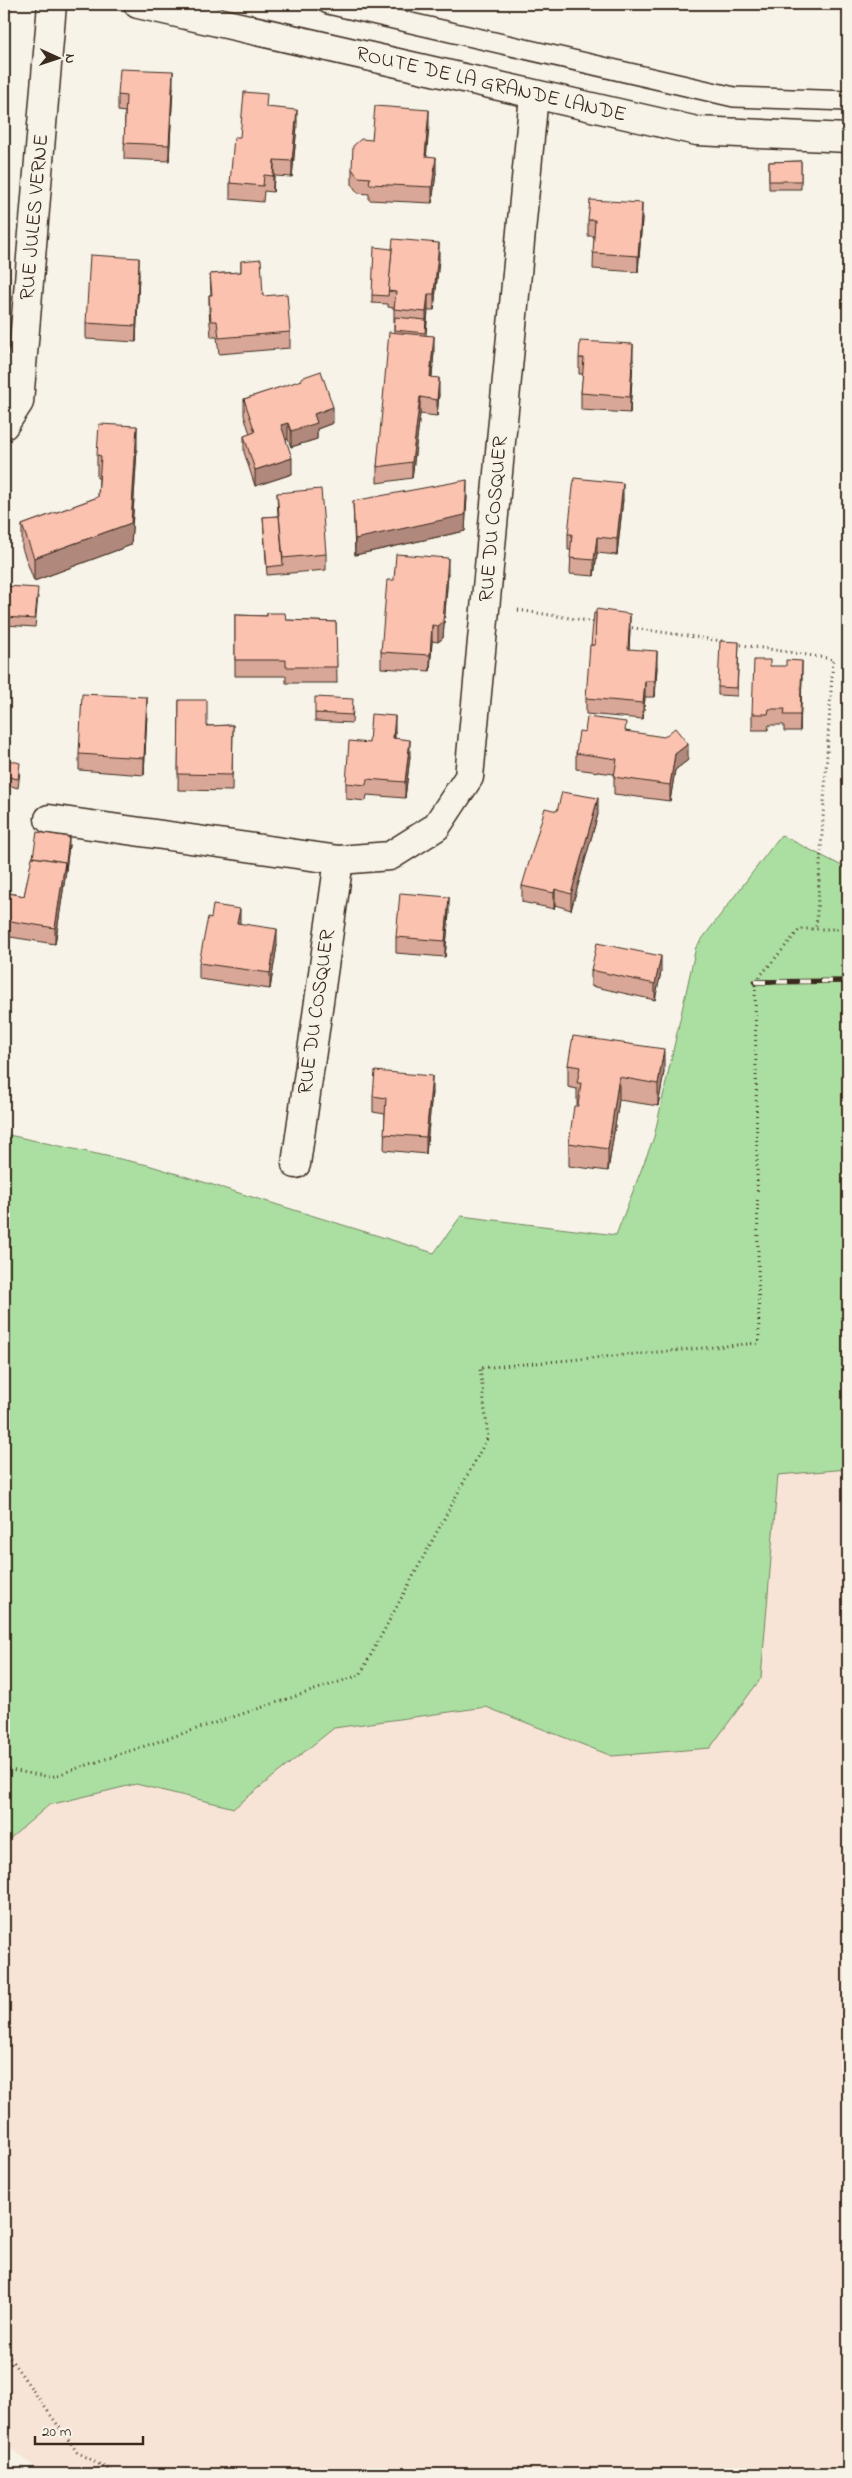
<svg xmlns="http://www.w3.org/2000/svg" width="852" height="2478" viewBox="0 0 852 2478" font-family="'Indie Flower',sans-serif">
<style>
.built{fill:#f8e4d7}
.green{fill:#abdfa1;stroke:#738460}
.lines{fill:none;stroke-linecap:round;stroke-linejoin:round}
.lane-casing{stroke:#3b2a1e;stroke-width:22}
.street-casing{stroke:#3b2a1e;stroke-width:31}
.path{stroke:#3b2a1e;stroke-width:3;stroke-dasharray:1 4;stroke-linecap:butt}
.lane{stroke:#f7f3e8;stroke-width:19}
.street{stroke:#f7f3e8;stroke-width:28}
.rail-casing{stroke:#3b2a1e;stroke-width:5.5}
.rail{stroke:#f7f3e8;stroke-width:4;stroke-dasharray:11;stroke-linecap:butt}
.wall{fill:#d8a797;stroke:#3b2a1e}
.shaded-wall{fill:#b0887b;stroke:#3b2a1e}
.building{fill:#fbc2b0;stroke:#3b2a1e}
.labels{text-anchor:middle;dominant-baseline:central;stroke-width:5;stroke-linejoin:round;paint-order:stroke}
.street-label{font-size:21px;fill:#3b2a1e;stroke:#f7f3e8}
</style>
<rect width="100%" height="100%" fill="#f7f3e8"/>
<filter id="ink" filterUnits="userSpaceOnUse"><feTurbulence type="fractalNoise" baseFrequency=".02" numOctaves="2"/><feDisplacementMap in="SourceGraphic" scale="10" xChannelSelector="R" yChannelSelector="G"/><feConvolveMatrix kernelMatrix="1 2 1 2 8 2 1 2 1" color-interpolation-filters="sRGB"/></filter>
<g filter="url(#ink)">
<path class="built" d="M848 1441V2474H43L4 2443V1803Z"/>
<path class="green" d="M781 835 848 869V1469L778 1475 761 1678 710 1748 612 1756 486 1707 334 1728 234 1808 136 1784 49 1805 6 1842 4 1847V1134L148 1165 434 1253 461 1216 616 1235 654 1137 696 947Z"/>
<g class="lines">
<g class="lane-casing">
<path id="lane" d="M328 4 734 97 848 101"/>
</g>
<g class="street-casing">
<g id="street">
<path d="M138 4 697 131 848 138"/>
<path d="M4 425 19 402 52 4"/>
<path d="M49 819 339 860 390 856 436 827 469 777 534 95"/>
<path d="M296 1164 339 860"/>
</g>
</g>
<g class="path">
<path d="M518 610 596 622"/>
<path d="M627 627 722 641"/>
<path d="M736 644 833 659 816 929"/>
<path d="M4 1769 51 1777 360 1675 488 1437 480 1368 759 1343 755 982 800 929H848"/>
<path d="M4 2350 77 2452 117 2474"/>
</g>
<use href="#lane" class="lane"/>
<use href="#street" class="street"/>
<g class="rail-casing">
<path id="rail" d="M755 982 848 981"/>
</g>
<use href="#rail" class="rail"/>
</g>
<g class="wall">
<path d="M173 87 169 161 124 159 125 112 118 111V95Z"/>
<path d="M267 107 297 126 292 177 274 176 273 192 264 191 263 202 230 199V183L240 137Z"/>
<path d="M429 126 426 156 436 173 432 203 369 200V194L358 193 352 185V169L372 140Z"/>
<path d="M801 161V189H769V162Z"/>
<path d="M642 219 638 272 593 269 594 236H588V220Z"/>
<path d="M439 259 434 310H428L426 335 434 352 432 377 439 394 437 416 420 414 412 478 377 483V467L394 332V308L388 307V304L372 303V295Z"/>
<path d="M241 261 263 296 290 332V348L219 354 217 337H211L209 311V295H211L210 274 241 272Z"/>
<path d="M139 274 136 342 86 339V323Z"/>
<path d="M579 358 633 360 630 413 581 410V393L583 374H579Z"/>
<path d="M301 378 333 423 317 429V439L291 447 288 439 286 440 292 474 255 486 244 452V436L250 434 244 415V399L301 381Z"/>
<path d="M137 449 131 545 34 581 22 548V525L98 497 99 478H97V455Z"/>
<path d="M277 493 326 554V570L267 575 263 517 278 516Z"/>
<path d="M467 496 465 531 355 555 353 501Z"/>
<path d="M623 499 617 555 597 553 594 576 570 574 571 550H568V534Z"/>
<path d="M448 574 443 638 438 642 432 641 430 671 381 668V652L394 580Z"/>
<path d="M38 596 35 627 5 625V617Z"/>
<path d="M267 613 286 620 336 622 337 683H286V676H235V615L267 616Z"/>
<path d="M630 630 629 649 657 667 655 697H645L643 719 586 714V698Z"/>
<path d="M739 642 737 696 718 695V687Z"/>
<path d="M770 666 802 677 800 731H784V725H769L768 730H752V714Z"/>
<path d="M179 700 207 726 233 725 232 791 178 790Z"/>
<path d="M353 708 352 723 315 721V713Z"/>
<path d="M147 713 144 775 79 770V754Z"/>
<path d="M626 731 688 760 675 770 670 801 614 794V774L576 769V753L585 732Z"/>
<path d="M395 732V738L410 756 405 798 367 795 366 801 346 799V783L369 743Z"/>
<path d="M4 759 20 772 18 788 4 784Z"/>
<path d="M557 811 598 814 571 910 555 905 554 909 522 902V886Z"/>
<path d="M69 845 65 878 55 944 4 936V892L24 896 33 857Z"/>
<path d="M449 913 445 957 396 953V937Z"/>
<path d="M240 924 277 945 270 989 199 979V963Z"/>
<path d="M591 970 661 972 655 1000 591 986Z"/>
<path d="M568 1065 664 1072 658 1106 619 1100 608 1171 569 1166V1143L578 1105H577V1089L568 1087Z"/>
<path d="M432 1092 426 1154 384 1150 385 1114 373 1112V1096Z"/>
</g>
<g class="shaded-wall">
<path d="M173 71V87L169 161V145Z"/>
<path d="M297 110V126L292 177V161Z"/>
<path d="M429 110V126L425 172V156Z"/>
<path d="M436 157V173L432 203V187Z"/>
<path d="M274 160V176L273 192V176Z"/>
<path d="M642 203V219L638 272V256Z"/>
<path d="M439 243V259L434 310V294Z"/>
<path d="M139 258V274L136 342V326Z"/>
<path d="M428 294V310L426 328V312Z"/>
<path d="M434 336V352L430 393V377Z"/>
<path d="M633 344V360L630 413V397Z"/>
<path d="M439 378V394L437 416V400Z"/>
<path d="M420 397V414L412 478V462Z"/>
<path d="M333 407V423L317 429V439L291 447V431L314 414Z"/>
<path d="M288 423V439L281 441V425Z"/>
<path d="M137 426V449L131 545 34 581V558L131 523Z"/>
<path d="M292 458V474L255 486V470Z"/>
<path d="M467 480V496L465 531 355 555V539Z"/>
<path d="M623 483V499L617 555V539Z"/>
<path d="M597 537V553L594 576V560Z"/>
<path d="M448 558V574L443 638 438 642V626Z"/>
<path d="M630 614V630L628 665V649Z"/>
<path d="M432 625V641L430 671V655Z"/>
<path d="M657 651V667L655 697V681Z"/>
<path d="M802 661V677L800 731V715Z"/>
<path d="M645 681V697L643 719V703Z"/>
<path d="M147 697V713L144 775V758Z"/>
<path d="M395 716V732L393 754V738Z"/>
<path d="M410 740V756L405 798V782Z"/>
<path d="M688 744V760L675 770 670 801V785L675 754Z"/>
<path d="M598 798V814L571 910V894Z"/>
<path d="M69 837V845L65 878 55 944V928Z"/>
<path d="M555 889V905L554 909V893Z"/>
<path d="M449 897V913L445 957V941Z"/>
<path d="M240 909V925L237 923Z"/>
<path d="M277 929V945L270 989V973Z"/>
<path d="M661 956V972L655 1000V984Z"/>
<path d="M664 1049V1072L658 1106V1084Z"/>
<path d="M432 1076V1092L426 1154V1137Z"/>
<path d="M619 1077V1100L608 1171V1149Z"/>
</g>
<g class="building">
<path d="M120 69 173 71 169 145 124 143 126 96 118 95Z"/>
<path d="M244 92 267 94 266 107 297 110 292 161 274 160 273 176 264 175 263 186 230 183 234 137H240Z"/>
<path d="M375 106 429 110 425 156 436 157 432 187 369 184 370 178 358 177 352 169 353 146 361 139 372 140Z"/>
<path d="M801 161V181H769V162Z"/>
<path d="M590 200 642 203 638 256 593 253 595 220H588Z"/>
<path d="M393 239 439 243 434 294H428L426 312 394 309 396 292 388 291Z"/>
<path d="M374 247 392 249 388 296 372 295Z"/>
<path d="M90 255 139 258 136 326 86 323Z"/>
<path d="M261 259 263 296 287 294 290 332 219 338 217 321H211L209 295H212L210 274 241 272V261Z"/>
<path d="M395 317 426 320 425 333 394 330Z"/>
<path d="M389 332 434 336 430 377 439 378 437 400 420 397 412 462 377 467Z"/>
<path d="M580 341 633 344 630 397 581 393 584 358H579Z"/>
<path d="M321 371 333 407 314 414 317 423 291 431 288 423 281 425 292 458 255 470 244 436 255 432 244 399 302 380 301 378Z"/>
<path d="M99 424 137 426 131 523 34 558 22 525 98 497 101 456 97 455Z"/>
<path d="M574 478 623 483 617 539 597 537 594 560 570 558 572 534H568Z"/>
<path d="M467 480 465 515 355 539 353 501Z"/>
<path d="M321 489 326 554 283 558 277 493Z"/>
<path d="M279 516 283 565 267 567 263 517Z"/>
<path d="M396 554 448 558 443 622 438 626 432 625 430 655 381 652 387 580H394Z"/>
<path d="M7 586 38 588 35 619 5 617Z"/>
<path d="M596 609 630 614 628 649 657 651 655 681H645L643 703 586 698 590 645H595Z"/>
<path d="M267 613H285L286 620 336 622 337 667H286V660H235V615L267 616Z"/>
<path d="M594 613H596L595 645H591Z"/>
<path d="M720 641 739 642 737 688 718 687Z"/>
<path d="M754 660H770V666H786V660L802 661 800 715H784L785 709H769L768 714H752Z"/>
<path d="M82 694 147 697 144 758 79 754Z"/>
<path d="M315 697 353 699 352 715 315 713Z"/>
<path d="M179 700H207V726L233 725 232 775 178 774Z"/>
<path d="M371 714 395 716 393 738 410 740 405 782 367 779 366 785 346 783 349 741 369 743Z"/>
<path d="M587 717 626 722 625 731 664 737 675 728 688 744 675 754 670 785 614 777 617 759 576 753 579 731 585 732Z"/>
<path d="M4 759 20 763 18 779 4 776Z"/>
<path d="M562 792 598 798 571 894 555 889 554 893 522 886 545 808 557 811Z"/>
<path d="M37 832 69 837 65 870V862L33 857Z"/>
<path d="M32 857 65 862 55 928 4 920V892L24 896Z"/>
<path d="M400 893 449 897 445 941 396 937Z"/>
<path d="M213 905 240 909 237 923 277 929 270 973 199 963 208 917 211 918Z"/>
<path d="M597 943 661 956 655 984 591 970Z"/>
<path d="M573 1036 664 1049 658 1084 619 1077 608 1149 569 1143 574 1106H578L581 1083H577L580 1067 568 1065Z"/>
<path d="M375 1071 432 1076 426 1137 384 1134 386 1098 373 1096Z"/>
</g>
</g>
<g class="labels">
<g class="street-label">
<text transform="translate(491 85) rotate(13)">ROUTE DE LA GRANDE LANDE</text>
<text transform="translate(35 217) rotate(-85)">RUE JULES VERNE</text>
<text transform="translate(494 519) rotate(-85)">RUE DU COSQUER</text>
<text transform="translate(317 1012) rotate(-82)">RUE DU COSQUER</text>
</g>
</g>
<rect width="852" height="2478" fill="none" stroke="#f7f3e8" stroke-width="20"/>
<rect x="10" y="10" width="832" height="2458" fill="none" stroke="#3b2a1e" stroke-width="2" filter="url(#ink)"/>
<g transform="translate(58 58) rotate(93)" stroke="#f7f3e8" stroke-width="4" paint-order="stroke">
<path d="M0-4L9 19L0 12L-9 19Z" fill="#3b2a1e"/>
<text y="-8" font-size="14" font-weight="bold" text-anchor="middle" fill="#3b2a1e">N</text>
</g>
<path d="M35 2436v8h108v-8" fill="none" stroke="#3b2a1e" stroke-width="2.5"/>
<text x="42" y="2436" font-size="15" fill="#3b2a1e" stroke="#f7f3e8" stroke-width="4" paint-order="stroke">20 m</text>
</svg>
